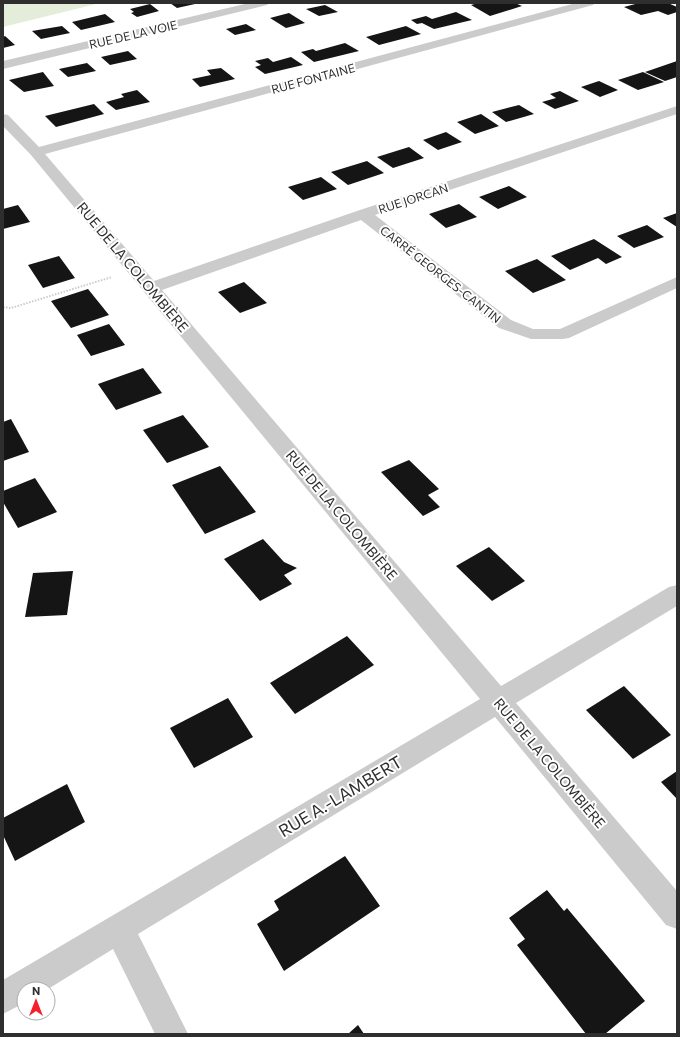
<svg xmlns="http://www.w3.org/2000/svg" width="680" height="1037" viewBox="0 0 680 1037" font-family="Commissioner,sans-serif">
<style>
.green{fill:#e4edda}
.building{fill:#151515}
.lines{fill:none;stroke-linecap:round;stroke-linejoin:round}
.path{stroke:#cbcbcb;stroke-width:2;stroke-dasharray:1.5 1.5;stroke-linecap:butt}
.street{fill:#cbcbcb;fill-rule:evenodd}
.labels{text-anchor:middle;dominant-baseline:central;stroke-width:4;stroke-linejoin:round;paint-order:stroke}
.far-street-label{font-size:12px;fill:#2e2e2e;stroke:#fff}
.street-label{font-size:14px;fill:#2e2e2e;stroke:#fff}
.near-street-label{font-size:17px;fill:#2e2e2e;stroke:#fff}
</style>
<rect width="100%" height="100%" fill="#fff"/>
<path class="green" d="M3 3H100L3 27Z"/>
<g class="building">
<path d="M170 3H195V4L177 8Z"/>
<path d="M478 3H515L522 6 490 16 471 5Z"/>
<path d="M639 3H668L677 7V12L668 15 658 11 641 15 624 7Z"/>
<path d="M150 4 159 11 137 17 131 13 134 12 130 9Z"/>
<path d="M325 5 338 12 319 16 306 9Z"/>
<path d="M456 12 472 20 434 29 422 23 417 24 411 20 426 16 432 19Z"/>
<path d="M289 13 305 23 286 28 270 18Z"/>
<path d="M105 14 115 22 81 30 72 22Z"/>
<path d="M246 24 256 30 235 35 226 29Z"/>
<path d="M62 26 70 33 41 39 32 31Z"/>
<path d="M406 26 421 34 379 45 366 37Z"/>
<path d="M5 36 15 45 3 48V37Z"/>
<path d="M345 43 359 51 314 62 301 52 313 49 316 51Z"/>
<path d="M128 51 137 59 110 65 101 57Z"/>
<path d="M291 57 303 65 265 74 255 67 261 65 255 61 268 58 273 62Z"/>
<path d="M677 61V77L665 81 645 72Z"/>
<path d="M87 63 96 71 68 77 59 69Z"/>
<path d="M221 68 235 79 200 87 192 79 211 75 207 70Z"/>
<path d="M43 72 54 86 24 92 9 80Z"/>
<path d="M643 72 664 82 638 90 618 80Z"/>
<path d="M599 81 618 90 600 97 581 87Z"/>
<path d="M137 90 150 102 116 110 106 102 124 97 121 94Z"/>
<path d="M560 91 579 101 555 109 542 102 556 98 550 94Z"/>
<path d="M94 104 104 114 56 127 45 116Z"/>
<path d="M519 105 534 114 506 122 492 112Z"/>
<path d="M481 114 499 126 475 134 457 122Z"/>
<path d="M446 132 462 142 438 150 423 140Z"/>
<path d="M409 147 424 158 393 168 377 157Z"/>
<path d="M367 161 384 173 348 185 331 172Z"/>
<path d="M321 177 337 189 303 200 288 187Z"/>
<path d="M509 186 527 197 498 209 479 197Z"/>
<path d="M459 204 477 217 446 228 429 214Z"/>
<path d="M18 205 30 222 3 229V209Z"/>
<path d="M677 213V227L663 218Z"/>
<path d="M647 225 664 237 634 248 617 236Z"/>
<path d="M594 239 622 257 606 264 598 258 570 270 551 256Z"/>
<path d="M59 256 75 278 43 288 28 265Z"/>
<path d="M537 259 566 280 533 293 505 271Z"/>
<path d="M244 282 267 303 240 313 218 292Z"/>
<path d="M88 289 109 315 71 328 51 301Z"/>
<path d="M109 324 125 345 91 356 77 335Z"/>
<path d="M143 368 162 393 116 410 98 384Z"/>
<path d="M183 415 209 447 167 463 143 430Z"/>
<path d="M11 419 29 452 3 461V422Z"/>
<path d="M409 460 439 489 428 495 440 507 423 516 381 472Z"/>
<path d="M220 466 256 512 205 534 172 485Z"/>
<path d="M35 478 57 512 18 528 3 502V491Z"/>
<path d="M263 539 284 562 297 568 284 575 292 584 260 601 224 559Z"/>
<path d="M489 547 525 581 492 601 456 566Z"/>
<path d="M73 571 67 615 25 617 33 573Z"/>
<path d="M347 636 374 665 295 714 270 683Z"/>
<path d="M624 686 671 735 633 759 586 710Z"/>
<path d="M228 698 253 737 194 768 170 728Z"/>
<path d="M677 771V799L661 782Z"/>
<path d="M67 784 85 822 15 861 3 835V818Z"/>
<path d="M345 856 380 906 284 971 257 924 279 910 274 901Z"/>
<path d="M547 890 564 911 567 908 645 1001 605 1034H586L517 945 525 939 509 918Z"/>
<path d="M358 1025 364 1034H348Z"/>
</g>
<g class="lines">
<path class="path" d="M3 307 11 308 112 277"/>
<g class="street">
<path d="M249 3H269L267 5 263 6 3 69V61Z"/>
<path d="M576 3H595L593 5 45 154 154 281 357 211 677 106V114L375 215 511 320 533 329H560L677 277V288L569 338 563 339H531L499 328 361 220 162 290 501 686 669 587 677 585V606L516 703 677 891V929L666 925 495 717 138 934 188 1034H155L113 949 48 989H24V1003L3 1014V980L480 699 31 155 3 126V114L8 115 39 147Z"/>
</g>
</g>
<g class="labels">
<g class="far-street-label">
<text transform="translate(133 34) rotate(-13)">RUE DE LA VOIE</text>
<text transform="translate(313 78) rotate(-15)">RUE FONTAINE</text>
<text transform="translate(413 198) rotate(-18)">RUE JORCAN</text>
<text transform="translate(441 274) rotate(38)">CARRÉ GEORGES-CANTIN</text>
</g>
<g class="street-label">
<text transform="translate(133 267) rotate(50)">RUE DE LA COLOMBIÈRE</text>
<text transform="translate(342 515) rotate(50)">RUE DE LA COLOMBIÈRE</text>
<text transform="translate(550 763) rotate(50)">RUE DE LA COLOMBIÈRE</text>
</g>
<g class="near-street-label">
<text transform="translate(340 796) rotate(-31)">RUE A.-LAMBERT</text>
</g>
</g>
<rect width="680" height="1037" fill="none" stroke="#2e2e2e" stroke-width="8"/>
<g transform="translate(36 1001)"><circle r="19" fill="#ffffff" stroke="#ababab"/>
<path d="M0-3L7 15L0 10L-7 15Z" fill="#f71f2a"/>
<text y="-6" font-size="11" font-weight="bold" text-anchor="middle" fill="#2e2e2e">N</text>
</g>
</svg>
